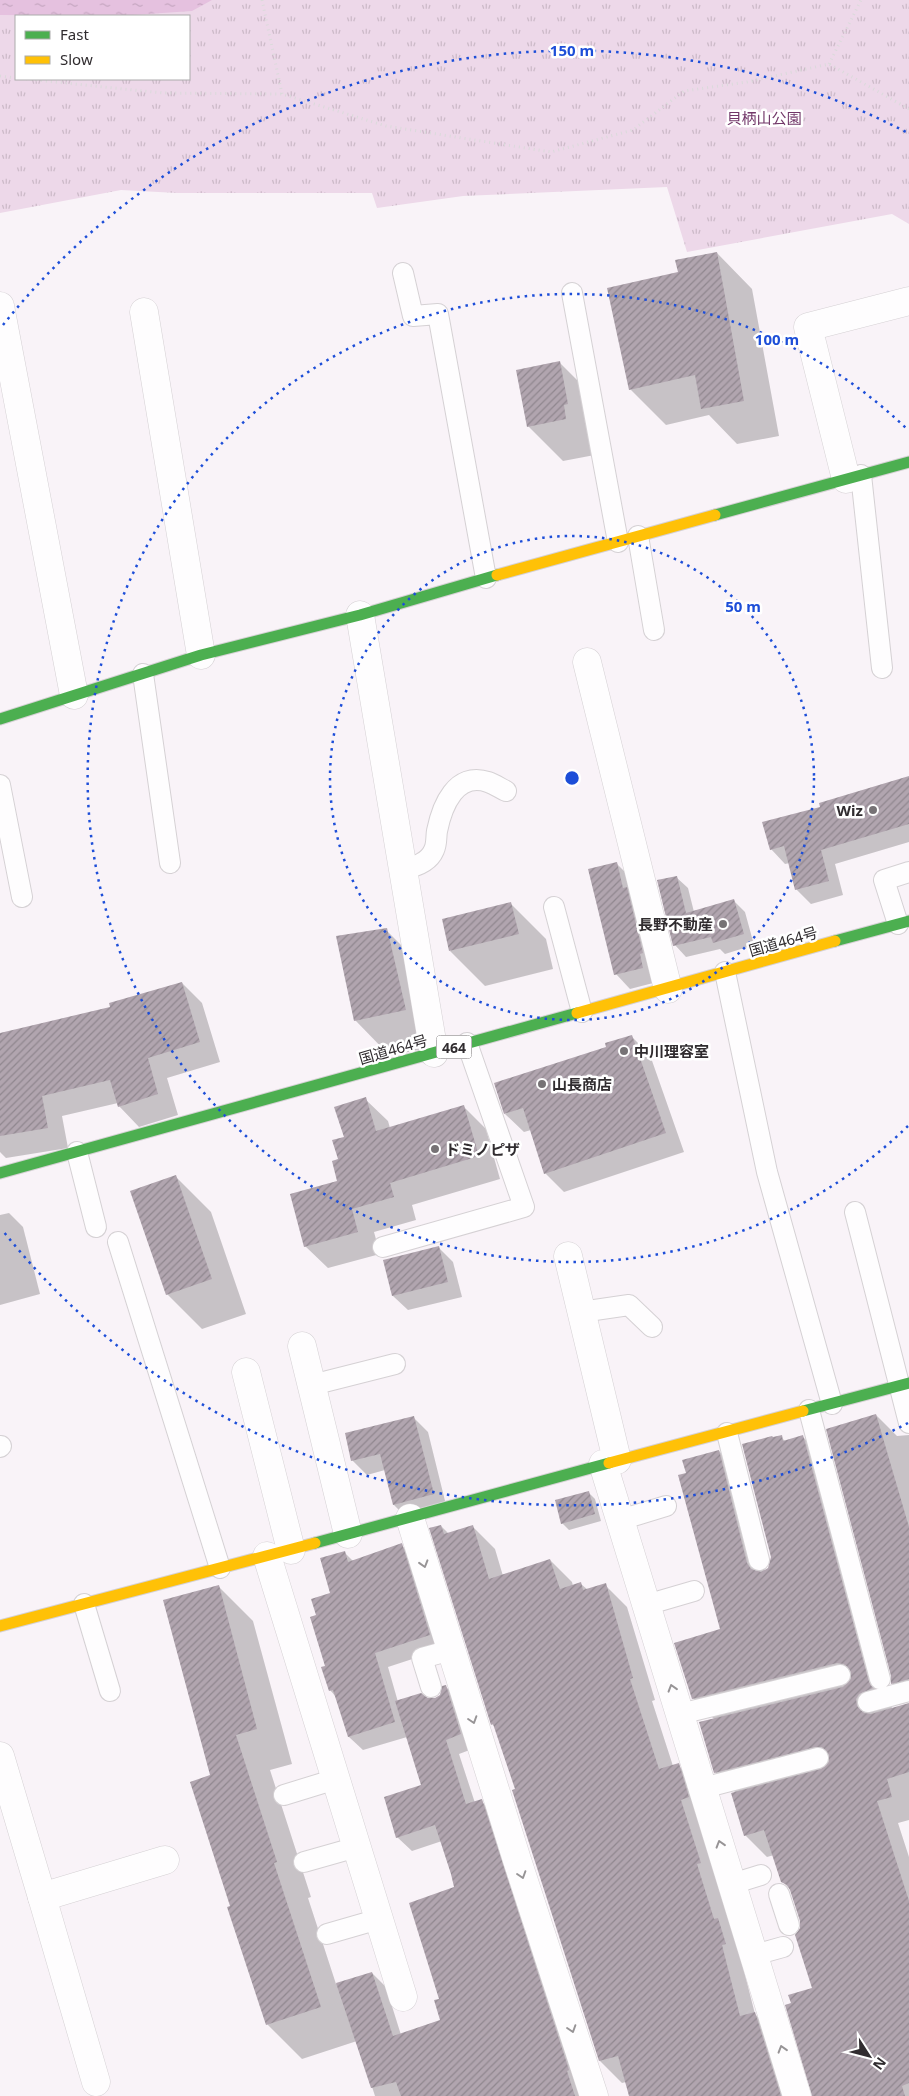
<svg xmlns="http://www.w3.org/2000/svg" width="909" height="2096" viewBox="0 0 909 2096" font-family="'Noto Sans','Noto Sans JP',sans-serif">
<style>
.park{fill:url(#park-tufts);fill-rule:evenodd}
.water{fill:url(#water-ripples)}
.shadow{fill:#0003}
.building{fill:url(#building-hatch)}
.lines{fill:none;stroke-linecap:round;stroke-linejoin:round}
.lane-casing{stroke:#d5d1d4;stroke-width:22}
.street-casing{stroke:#d5d1d4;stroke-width:29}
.fast-casing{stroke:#d5d1d4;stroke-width:13}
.slow-casing{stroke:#d5d1d4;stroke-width:13}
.path{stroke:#dbdadb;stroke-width:3;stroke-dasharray:1 4;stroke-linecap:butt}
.lane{stroke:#fefdfe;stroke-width:20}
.street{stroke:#fefdfe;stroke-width:28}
.fast{stroke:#4caf50;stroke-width:11}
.slow{stroke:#ffc107;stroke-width:11}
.oneway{stroke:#979496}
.ring{fill:none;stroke:#1d4ed8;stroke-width:2.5;stroke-dasharray:2.5 5}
.poi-dot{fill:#767275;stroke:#fff;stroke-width:2}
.labels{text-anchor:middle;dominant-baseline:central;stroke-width:5;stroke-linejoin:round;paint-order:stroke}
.shield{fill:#fff;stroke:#6e6b6d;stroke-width:1}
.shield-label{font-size:14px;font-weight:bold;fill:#302c2f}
.park-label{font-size:15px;fill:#723769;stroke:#fff}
.poi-label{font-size:15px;font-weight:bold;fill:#302c2f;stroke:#fff;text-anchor:start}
.street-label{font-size:15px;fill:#302c2f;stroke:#fff}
.centre{fill:#1d4ed8;stroke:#fff;stroke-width:2.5}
.ring-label{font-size:15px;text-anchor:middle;font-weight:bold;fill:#1d4ed8;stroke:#fff;stroke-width:5;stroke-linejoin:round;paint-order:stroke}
</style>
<defs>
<pattern id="park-tufts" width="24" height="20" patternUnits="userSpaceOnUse" patternTransform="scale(1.25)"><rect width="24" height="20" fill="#edd8e9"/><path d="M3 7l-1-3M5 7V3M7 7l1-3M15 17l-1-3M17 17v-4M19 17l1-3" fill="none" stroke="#ccbac8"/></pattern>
<pattern id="water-ripples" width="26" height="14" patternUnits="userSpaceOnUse" patternTransform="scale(1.25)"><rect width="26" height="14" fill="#e5c1df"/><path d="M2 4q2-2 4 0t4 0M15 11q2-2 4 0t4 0" fill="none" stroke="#c5a6c0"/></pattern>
<pattern id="building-hatch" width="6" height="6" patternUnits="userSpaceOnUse" patternTransform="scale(1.25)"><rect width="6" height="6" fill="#b1a5af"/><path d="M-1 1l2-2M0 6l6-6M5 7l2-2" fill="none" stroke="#90878f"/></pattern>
</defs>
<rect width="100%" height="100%" fill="#f9f3f8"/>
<path class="park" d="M0 0H909V224L892 214 687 252 667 187 463 196 377 208 372 193H177L121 190 0 213ZM16 16H189V79H16Z"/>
<path class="water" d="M0 0H212L192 11 118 16 0 15Z"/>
<g class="shadow">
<path d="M717 253 752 289 779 436 737 444 709 415 666 425 631 390 679 273Z"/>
<path d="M560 363 595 398 600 454 563 461 528 426Z"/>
<path d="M909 777V842L835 864 843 895 811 904 796 889 790 863 785 864 771 849 821 808Z"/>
<path d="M616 863 631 878 657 982 630 989 616 974Z"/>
<path d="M676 877 688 888 694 912 734 901 745 912 754 945 725 954 720 949 686 957 675 945Z"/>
<path d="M511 904 546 939 553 969 485 986 450 951Z"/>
<path d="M386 930 421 965 440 1045 390 1056 355 1020Z"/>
<path d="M182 983 202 1003 220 1062 167 1078 178 1115 139 1127 119 1106 118 1103 62 1116 68 1148 6 1158 0 1152V1034L111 1008Z"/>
<path d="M631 1036 650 1055 684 1152 564 1192 545 1173 531 1130 524 1132 505 1114Z"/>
<path d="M365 1099 388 1121 390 1128 463 1106 486 1129 500 1179 412 1205 416 1220 374 1232 380 1254 328 1268 305 1246 339 1182V1160L345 1137Z"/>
<path d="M176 1177 211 1212 246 1314 202 1329 167 1294Z"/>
<path d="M9 1213 23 1227 40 1294 0 1305V1215Z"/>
<path d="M439 1248 453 1262 462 1297 408 1310 393 1296 385 1261Z"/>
<path d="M876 1415 897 1436 909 1435V1700L892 1683Z"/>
<path d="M414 1418 428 1432 447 1509 408 1519 394 1505 385 1470 367 1475 352 1460Z"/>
<path d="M781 1437 786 1442 803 1437 825 1459 890 1705 893 1709 909 1705V1820L898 1823 909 1857V2096H813V1989L802 1921 792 1891 783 1882 774 1855 767 1857 745 1835 736 1793 715 1772 714 1719 693 1698 721 1630 687 1474 719 1451 741 1473 765 1571 769 1569 772 1557 774 1439Z"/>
<path d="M588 1492 595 1499 601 1521 569 1530 562 1523Z"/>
<path d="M441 1526 449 1534 473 1527 495 1549 503 1576 550 1560 572 1582 573 1586 581 1584 588 1590 605 1585 627 1607 655 1700 652 1701 673 1766 678 1765 700 1787 722 1885 718 1886 733 1934 740 1941 743 1967 755 2014 777 2036 795 2096H630L626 2082 622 2083 600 2061 513 1791 516 1790 496 1728 492 1724Z"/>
<path d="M401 1545 415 1559 443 1649 388 1667 398 1702 435 1699 441 1695 445 1686 460 1700 475 1748 459 1754 475 1803 481 1801 495 1815 584 2096H375L357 2041 302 2059 267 2024 232 1906 212 1776 218 1586 253 1621 292 1764 270 1770 311 1897 308 1898 336 1984 372 1973 386 1987 401 2035 442 2021 440 1999 455 1887 442 1841 412 1851 397 1837 423 1786 407 1737 363 1750 349 1737 336 1697 330 1690 317 1616 331 1594 344 1552 353 1561Z"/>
</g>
<g class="building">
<path d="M717 252 744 401 701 409 695 375 629 390 607 288 678 272 675 260Z"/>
<path d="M560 361 568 404 564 405 566 419 527 427 516 370Z"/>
<path d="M909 776V824L821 850 829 881 795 890 784 846 770 850 762 822 820 807 819 803Z"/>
<path d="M617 862 623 888 627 887 643 953 640 954 643 968 614 975 588 869Z"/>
<path d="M677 876 686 913 734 899 744 934 713 943 711 937 673 946 657 880Z"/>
<path d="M511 902 519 934 449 951 442 919Z"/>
<path d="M387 928 406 1010 354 1021 336 936Z"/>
<path d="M182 982 200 1042 148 1058 158 1094 118 1107 110 1080 42 1096 48 1128 0 1136V1033L110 1007 109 1003Z"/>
<path d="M632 1035 666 1133 544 1174 523 1108 504 1114 494 1083 606 1047 605 1043Z"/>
<path d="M366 1097 376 1131 464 1105 479 1156 390 1183 394 1197 352 1209 358 1232 304 1247 290 1194 337 1181 332 1161 338 1159 332 1140 344 1137 334 1107Z"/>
<path d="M176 1175 212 1279 166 1295 130 1191Z"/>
<path d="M439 1246 448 1282 392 1296 383 1260Z"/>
<path d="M876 1414 909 1527V1679L891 1684V1676L826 1429Z"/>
<path d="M414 1416 434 1494 393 1505 380 1454 351 1461 345 1433Z"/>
<path d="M782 1435 783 1441 803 1435 869 1682 873 1688 859 1694 856 1699 857 1706 864 1713 871 1714 909 1703V1772L887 1779 892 1797 877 1801 909 1901V2083L902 2086 905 2096H812L785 2005 791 2003 788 1995 812 1988 795 1935 800 1928V1921L790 1890 787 1885 781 1882 764 1830 744 1836 731 1793 821 1769 829 1762V1755L822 1747H815L714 1773 699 1722 843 1687 851 1679V1672L844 1664 837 1663 692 1699 674 1643 720 1629 678 1475 686 1473 682 1460 719 1450 747 1563 751 1569 761 1572 768 1568 771 1557 742 1444 772 1436 773 1437Z"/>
<path d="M589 1491 595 1514 561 1524 555 1500Z"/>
<path d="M441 1525 444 1534 473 1525 489 1579 550 1559 560 1589 581 1582 583 1590 606 1583 633 1678 630 1679 659 1769 679 1763 689 1797 681 1800 701 1863 697 1864 714 1919 718 1918 726 1944 722 1945 740 2016 755 2012 781 2096H629L618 2056 599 2061 512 1790 515 1789 493 1724 491 1725 429 1528Z"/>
<path d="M402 1543 430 1635 375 1653 395 1722 348 1737 333 1690 329 1691 321 1667 325 1666 310 1617 316 1615 311 1599 330 1593 320 1558 345 1551 348 1562Z"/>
<path d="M219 1585 257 1729 236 1735 277 1862 274 1863 321 2007 266 2025 227 1907 230 1906 190 1782 210 1775 163 1600Z"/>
<path d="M446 1685 461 1734 446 1740 465 1801 466 1804 482 1799 569 2070 567 2071 575 2096H401L396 2082 371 2088 336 1983 372 1972 393 2036 440 2020 434 2000 439 1999 409 1903 454 1887 451 1874 435 1825 396 1838 384 1797 421 1785 395 1701 421 1693 428 1698H435L440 1695 442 1686Z"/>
</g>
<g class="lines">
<g class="lane-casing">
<g id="lane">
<path d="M403 273 413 316 438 314 486 578"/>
<path d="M572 293 618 542"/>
<path d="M861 475 882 668"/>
<path d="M638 536 654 630"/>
<path d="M143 674 170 863"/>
<path d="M0 785 22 897"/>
<path d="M403 869C415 867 429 862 434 850 437 844 436 836 437 831 442 806 456 771 488 782 494 784 500 788 506 791"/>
<path d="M554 907 582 1012"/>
<path d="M898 924 884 880 909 872"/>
<path d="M725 972 767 1172 832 1404"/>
<path d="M77 1152 96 1227"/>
<path d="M855 1212 909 1423"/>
<path d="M118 1242 220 1568"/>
<path d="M383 1247 524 1207 467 1043"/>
<path d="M581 1312 629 1305 652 1327"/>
<path d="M312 1385 395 1364"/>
<path d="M809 1410 880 1679"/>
<path d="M727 1433 759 1560"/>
<path d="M0 1447 1 1446"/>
<path d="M620 1520 666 1506"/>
<path d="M84 1604 110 1691"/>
<path d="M646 1605 694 1591"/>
<path d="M431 1687 422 1658 451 1650"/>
<path d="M868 1702 909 1691"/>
<path d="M680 1714 840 1675"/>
<path d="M703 1788 818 1758"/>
<path d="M284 1795 336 1779"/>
<path d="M304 1862 357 1847"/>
<path d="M732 1884 761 1875"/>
<path d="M779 1894 789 1925"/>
<path d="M327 1934 379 1919"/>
<path d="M754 1955 783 1947"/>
</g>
</g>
<g class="street-casing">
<g id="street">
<path d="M0 306 74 695"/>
<path d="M144 312 201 655"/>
<path d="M846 479 808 327 909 301"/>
<path d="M360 615 434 1053"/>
<path d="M587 662 668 989"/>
<path d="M568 1256 617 1460"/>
<path d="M302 1346 348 1534"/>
<path d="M246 1372 291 1550"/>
<path d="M603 1464 797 2096"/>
<path d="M410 1518 517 1860 594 2096"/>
<path d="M267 1556 403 1997"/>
<path d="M0 1756 42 1897 165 1860"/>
<path d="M42 1897 96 2082"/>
</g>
</g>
<g class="fast-casing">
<g id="fast">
<path d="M715 515 909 462"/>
<path d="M0 719 201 655 360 615 497 575"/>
<path d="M835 941 909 921"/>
<path d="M0 1173 577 1013"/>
<path d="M803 1411 909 1383"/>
<path d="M315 1543 609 1463"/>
</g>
</g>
<g class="slow-casing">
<g id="slow">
<path d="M497 575 715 515"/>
<path d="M577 1013 835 941"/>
<path d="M609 1463 803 1411"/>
<path d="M0 1626 315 1543"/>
</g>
</g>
<g class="path">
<path d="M262 0 282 94"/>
<path d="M829 64 861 0"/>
<path d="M0 76 16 78"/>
<path d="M26 79 163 93 282 94 386 126 551 152 633 130 684 91 747 82 829 64 909 109"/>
</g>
<use href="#lane" class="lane"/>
<use href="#street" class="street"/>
<use href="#fast" class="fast"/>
<use href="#slow" class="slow"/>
</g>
<defs><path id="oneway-chevron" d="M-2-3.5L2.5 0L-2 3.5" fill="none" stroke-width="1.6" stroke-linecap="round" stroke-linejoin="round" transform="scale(1.25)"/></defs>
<g class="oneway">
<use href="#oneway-chevron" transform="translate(424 1564) rotate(73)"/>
<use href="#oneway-chevron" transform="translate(672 1688) rotate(-107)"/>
<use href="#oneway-chevron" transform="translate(473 1720) rotate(72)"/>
<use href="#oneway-chevron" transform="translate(720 1844) rotate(-107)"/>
<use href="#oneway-chevron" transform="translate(522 1875) rotate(72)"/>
<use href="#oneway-chevron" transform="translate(572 2029) rotate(72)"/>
<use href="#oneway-chevron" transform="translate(782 2049) rotate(-107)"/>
</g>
<g class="ring">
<circle cx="572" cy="778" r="242"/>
<path d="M908 1126A484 484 0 1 1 908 430"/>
<path d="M908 1423A727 727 0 0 1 3 1231M3 325A727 727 0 0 1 908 133"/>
</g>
<g class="poi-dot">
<circle cx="873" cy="810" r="5"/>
<circle cx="723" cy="924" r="5"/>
<circle cx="624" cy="1051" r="5"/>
<circle cx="542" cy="1084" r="5"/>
<circle cx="435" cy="1149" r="5"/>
</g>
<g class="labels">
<rect class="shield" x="436.5" y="1035.5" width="35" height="23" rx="4"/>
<g class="shield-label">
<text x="454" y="1047">464</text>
</g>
<g class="park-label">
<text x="764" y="118">貝柄山公園</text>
</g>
<g class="poi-label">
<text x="863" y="810" text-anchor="end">Wiz</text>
<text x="713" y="924" text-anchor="end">長野不動産</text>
<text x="634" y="1051">中川理容室</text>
<text x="552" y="1084">山長商店</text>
<text x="445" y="1149">ドミノピザ</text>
</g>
<g class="street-label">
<text transform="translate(783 941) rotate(-16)">国道464号</text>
<text transform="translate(393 1049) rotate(-16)">国道464号</text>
</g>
</g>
<circle cx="572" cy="778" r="8" class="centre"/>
<g class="ring-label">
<text x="572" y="56">150 m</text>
<text x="777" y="345">100 m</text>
<text x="743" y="612">50 m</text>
</g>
<rect x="15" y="15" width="175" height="65" fill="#ffffff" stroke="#acabac"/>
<rect x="25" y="31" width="25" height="8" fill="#4caf50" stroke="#acabac"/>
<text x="60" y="40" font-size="15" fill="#302c2f">Fast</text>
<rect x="25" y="56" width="25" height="8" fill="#ffc107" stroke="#acabac"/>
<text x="60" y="65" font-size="15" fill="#302c2f">Slow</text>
<g transform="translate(869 2056) rotate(126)" stroke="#ffffff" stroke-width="4" paint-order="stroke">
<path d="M0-4L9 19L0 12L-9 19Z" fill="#302c2f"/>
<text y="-8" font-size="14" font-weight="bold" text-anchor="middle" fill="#302c2f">N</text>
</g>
</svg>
